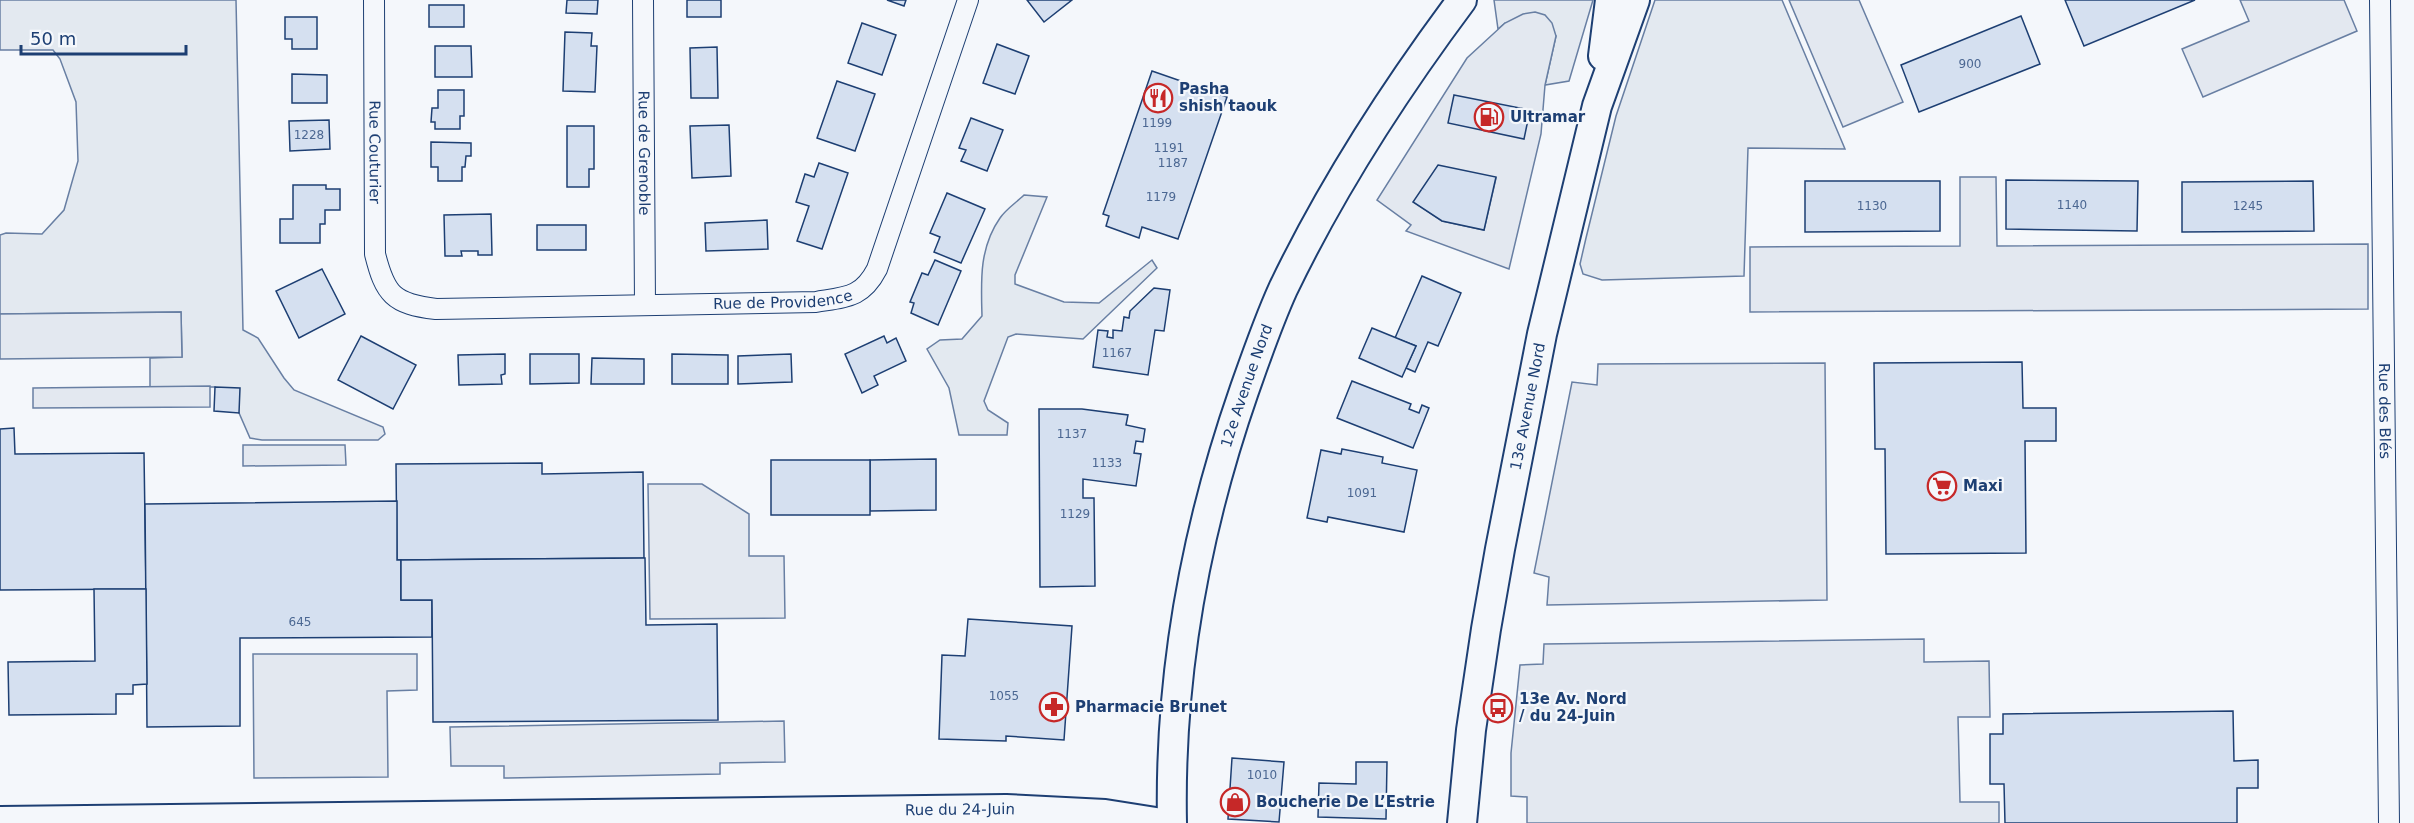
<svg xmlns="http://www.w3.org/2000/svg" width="2414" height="823" viewBox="0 0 2414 823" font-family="'DejaVu Sans',sans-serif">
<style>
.green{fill:#e3e9f0;stroke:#687fa3;stroke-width:1.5}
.parking{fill:#e3e8f0;stroke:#687fa3;stroke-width:1.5;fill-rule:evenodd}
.building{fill:#d5e0f0;stroke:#1d3f73;stroke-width:1.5}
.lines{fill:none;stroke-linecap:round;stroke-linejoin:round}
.street-casing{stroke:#1d3f73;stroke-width:22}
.secondary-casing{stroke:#1d3f73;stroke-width:32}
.street{stroke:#f4f7fb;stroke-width:20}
.secondary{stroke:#f4f7fb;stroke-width:28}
.labels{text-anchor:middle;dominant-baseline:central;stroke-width:4.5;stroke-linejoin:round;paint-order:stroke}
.number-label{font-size:12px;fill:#4b6792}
.poi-label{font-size:15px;font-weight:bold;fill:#1d3f73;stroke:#f4f7fb;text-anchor:start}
.street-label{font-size:15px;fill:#1d3f73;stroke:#f4f7fb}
</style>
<rect width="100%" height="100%" fill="#f4f7fb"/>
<g class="green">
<path d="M0 0H236L243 330 258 338 284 378 294 390 383 427 385 434 378 440H262L250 438 239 413 215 387H150V358L182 357 181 312 0 314V235L6 233 42 234 64 210 78 161 76 102 60 59 53 50H0Z"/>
<path d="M1494 0H1593L1569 81 1545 85 1556 36 1505 23 1498 29Z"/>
<path d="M1655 0H1782L1845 149 1748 148 1744 276 1602 280 1583 274 1580 264 1586 238 1616 116Z"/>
<path d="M1024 195 1047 197 1015 275V284L1064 302 1099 303 1152 260 1157 268 1083 339 1016 334 1008 337 984 401 988 410 1008 423 1007 435H959L949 388 927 349 940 340 962 339 982 316C981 281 979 248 1000 218 1006 209 1017 202 1024 195Z"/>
</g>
<g class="parking">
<path d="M1789 0H1859L1903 102 1843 127Z"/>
<path d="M2240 0H2344L2357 31 2203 97 2182 49 2249 21Z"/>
<path d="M1535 12 1545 15 1552 23 1556 36 1545 85 1541 134 1509 269 1406 231 1411 225 1377 200 1467 58 1505 23 1523 14ZM1496 178 1484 230 1442 221 1414 202Z"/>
<path d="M1960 177H1996L1997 246 2368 244V309L1750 312V247L1960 246Z"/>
<path d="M181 312 182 357 0 359V314Z"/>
<path d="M1825 363 1827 600 1547 605 1549 577 1534 573 1572 382 1597 385 1598 364Z"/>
<path d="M210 386V407L33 408V388Z"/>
<path d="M243 445H345L346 465 243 466Z"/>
<path d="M648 484H702L749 514V556H784L785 618 650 619Z"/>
<path d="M1924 639V662L1989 661 1990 717H1958L1960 802H1999V823H1527V797L1511 796V753L1520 665 1543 664 1544 644Z"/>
<path d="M253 654H417V690L387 691 388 777 254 778Z"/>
<path d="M784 721 785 762 720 763V774L504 778V766H451L450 727Z"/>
</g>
<g class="building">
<path d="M567 0H598L597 14 566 13Z"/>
<rect x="687" y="0" width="34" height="17"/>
<path d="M887 0H906L904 6Z"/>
<path d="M1027 0H1072L1044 22Z"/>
<path d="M2065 0H2195L2084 46Z"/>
<rect x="429" y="5" width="35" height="22"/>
<path d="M2021 16 2040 64 1919 112 1901 65Z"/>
<path d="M285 17H317V49H292V39H285Z"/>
<path d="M862 23 896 35 882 75 848 63Z"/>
<path d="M565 32 592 33 591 46H597L595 92 563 91Z"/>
<path d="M997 44 1029 56 1015 94 983 83Z"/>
<path d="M435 46H471L472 77H435Z"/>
<path d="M717 47 718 98H691L690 48Z"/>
<path d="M1152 71 1227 97 1178 239 1142 227 1139 238 1106 226 1109 216 1103 214Z"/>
<path d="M292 74 327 75V103H292Z"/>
<path d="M837 81 875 94 855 151 817 138Z"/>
<path d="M438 90H464V116H460V129H435V122H431L432 108H438Z"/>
<path d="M1454 95 1530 110 1524 139 1448 123Z"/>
<path d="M971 118 1003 130 987 171 961 161 966 150 959 148Z"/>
<path d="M329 120 330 149 290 151 289 121Z"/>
<path d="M729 125 731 176 692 178 690 126Z"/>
<path d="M567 126H594V169H589V187H567Z"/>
<path d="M431 142 471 143V156H466L465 167H462V181H438V167H431Z"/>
<path d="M819 163 848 173 822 249 797 241 809 206 796 202 805 174 814 177Z"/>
<path d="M1438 165 1496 177 1484 230 1442 221 1413 202Z"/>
<path d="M2006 180 2138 181 2137 231 2006 229Z"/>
<path d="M1805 181H1940V231L1805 232Z"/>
<path d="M2313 181 2314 231 2182 232V182Z"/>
<path d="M293 185H326V189H340V210H325V224H320V243H280V219H293Z"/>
<path d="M947 193 985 209 961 263 934 252 940 237 930 233Z"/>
<path d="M491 214 492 255H478V251H461L462 256H445L444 215Z"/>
<path d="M767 220 768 249 706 251 705 223Z"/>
<rect x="537" y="225" width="49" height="25"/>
<path d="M935 260 961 271 938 325 911 313 914 303 910 302 922 273 928 275Z"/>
<path d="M322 269 345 314 299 338 276 291Z"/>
<path d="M1422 276 1461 293 1438 346 1428 342 1415 372 1406 368 1416 346 1395 338Z"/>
<path d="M1154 288 1170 290 1164 331 1155 330 1148 375 1093 367 1098 330 1108 331 1107 337 1113 338V330L1122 331 1124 317 1129 318 1130 311Z"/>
<path d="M1372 328 1416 346 1402 377 1359 358Z"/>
<path d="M361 336 416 365 393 409 338 380Z"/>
<path d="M884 336 887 343 896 338 906 361 874 376 878 385 862 393 845 354Z"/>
<path d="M505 354V374L501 375 502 384 459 385 458 355Z"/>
<path d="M530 354H579V383L530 384Z"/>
<path d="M672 354 728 355V384H672Z"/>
<path d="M791 354 792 382 738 384V356Z"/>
<path d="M592 358 644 359V384H591Z"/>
<path d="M2022 362 2023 408H2056V441H2025L2026 553 1886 554 1885 449H1875L1874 363Z"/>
<path d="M1352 381 1411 404 1409 409 1419 413 1422 405 1429 408 1413 448 1337 418Z"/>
<path d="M215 387 240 388 239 413 214 411Z"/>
<path d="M1039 409H1082L1128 415 1126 425 1145 429 1143 442 1136 441 1134 453 1141 454 1136 486 1083 479V498H1094L1095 586 1040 587Z"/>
<path d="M14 428 15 454 144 453 146 589 0 590V429Z"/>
<path d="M1342 449 1383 457 1382 463 1417 470 1404 532 1328 517 1327 522 1307 518 1321 450 1341 454Z"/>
<path d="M936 459V510L870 511V460Z"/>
<rect x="771" y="460" width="99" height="55"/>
<path d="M542 463V474L643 472 644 558 397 560 396 464Z"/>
<path d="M397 501V560H401V600H432V637L240 638V726L147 727 145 504Z"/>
<path d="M644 558H645L646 625 717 624 718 720 433 722 432 600H401V560Z"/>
<path d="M94 589H146L147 684 133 685V694H116V714L9 715 8 662 95 661Z"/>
<path d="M968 619 1072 626 1064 740 1006 736V741L939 739 942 655 965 656Z"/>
<path d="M2233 711 2234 761 2258 760V788H2237V823H2005L2004 784H1990V734H2003V714Z"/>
<path d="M1232 758 1284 762 1279 822 1228 819Z"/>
<path d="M1356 762H1387L1386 819 1318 817 1319 783 1356 784Z"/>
</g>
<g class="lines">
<g class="street-casing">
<g id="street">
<path id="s1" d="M374 0 375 254C385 294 393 304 436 309L816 302C846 297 862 298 877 269L968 0"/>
<path id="s2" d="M643 0 645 305"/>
<path id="s3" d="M2380 0 2389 823"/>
</g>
</g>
<g class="secondary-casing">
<g id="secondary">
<path d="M1603 56 1610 0"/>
<path id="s4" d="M0 821 1006 809 1105 814 1162 823"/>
<path id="s5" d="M1172 823C1169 676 1196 529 1244 391 1256 357 1268 322 1283 289 1332 187 1394 91 1462 0"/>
<path id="s6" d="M1462 823 1471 730 1486 629 1500 549 1542 334 1597 106 1635 0"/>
</g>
</g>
<use href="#street" class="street"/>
<use href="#secondary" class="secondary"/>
</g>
<defs>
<g id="restaurant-ring" transform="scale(1.5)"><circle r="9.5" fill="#f4f7fb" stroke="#c62828" stroke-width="1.5"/><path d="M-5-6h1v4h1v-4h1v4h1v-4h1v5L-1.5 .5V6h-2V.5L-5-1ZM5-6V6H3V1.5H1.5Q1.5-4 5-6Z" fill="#c62828"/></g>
<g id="fuel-ring" transform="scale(1.5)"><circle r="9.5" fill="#f4f7fb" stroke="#c62828" stroke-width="1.5"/><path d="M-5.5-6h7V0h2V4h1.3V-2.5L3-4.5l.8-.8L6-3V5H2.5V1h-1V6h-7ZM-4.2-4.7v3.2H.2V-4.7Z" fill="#c62828"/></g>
<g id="supermarket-ring" transform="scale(1.5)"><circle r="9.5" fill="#f4f7fb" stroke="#c62828" stroke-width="1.5"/><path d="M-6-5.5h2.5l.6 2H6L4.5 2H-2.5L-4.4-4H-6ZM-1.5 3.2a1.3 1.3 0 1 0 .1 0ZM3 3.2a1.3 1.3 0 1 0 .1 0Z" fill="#c62828"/></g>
<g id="pharmacy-ring" transform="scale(1.5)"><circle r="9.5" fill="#f4f7fb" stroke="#c62828" stroke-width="1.5"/><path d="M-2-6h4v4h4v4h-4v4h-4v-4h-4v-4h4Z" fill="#c62828"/></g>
<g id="bus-ring" transform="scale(1.5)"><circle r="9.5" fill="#f4f7fb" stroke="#c62828" stroke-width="1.5"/><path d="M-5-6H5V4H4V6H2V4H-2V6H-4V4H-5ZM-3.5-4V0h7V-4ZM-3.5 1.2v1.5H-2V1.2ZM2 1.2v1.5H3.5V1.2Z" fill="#c62828"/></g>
<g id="shop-ring" transform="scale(1.5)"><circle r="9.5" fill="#f4f7fb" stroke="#c62828" stroke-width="1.5"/><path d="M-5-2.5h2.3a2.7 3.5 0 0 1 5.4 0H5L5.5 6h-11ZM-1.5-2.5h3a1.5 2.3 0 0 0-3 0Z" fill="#c62828"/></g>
</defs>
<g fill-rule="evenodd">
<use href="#restaurant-ring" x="1158" y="98"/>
<use href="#fuel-ring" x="1489" y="117"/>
<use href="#supermarket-ring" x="1942" y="486"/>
<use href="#pharmacy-ring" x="1054" y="707"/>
<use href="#bus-ring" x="1498" y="708"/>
<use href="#shop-ring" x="1235" y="802"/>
</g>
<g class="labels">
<g class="number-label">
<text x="1970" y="64">900</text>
<text x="1157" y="123">1199</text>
<text x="309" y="135">1228</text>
<text x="1169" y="148">1191</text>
<text x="1173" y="163">1187</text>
<text x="1161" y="197">1179</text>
<text x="2072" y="205">1140</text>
<text x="1872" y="206">1130</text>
<text x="2248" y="206">1245</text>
<text x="1117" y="353">1167</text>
<text x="1072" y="434">1137</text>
<text x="1107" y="463">1133</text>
<text x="1362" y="493">1091</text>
<text x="1075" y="514">1129</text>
<text x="300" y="622">645</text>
<text x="1004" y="696">1055</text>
<text x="1262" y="775">1010</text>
</g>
<g class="poi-label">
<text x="1179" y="89">Pasha<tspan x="1179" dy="17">shish taouk</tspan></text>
<text x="1510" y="117">Ultramar</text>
<text x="1963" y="486">Maxi</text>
<text x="1519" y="699">13e Av. Nord<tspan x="1519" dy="17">/ du 24-Juin</tspan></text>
<text x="1075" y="707">Pharmacie Brunet</text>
<text x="1256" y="802">Boucherie De L’Estrie</text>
</g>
<g class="street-label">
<text stroke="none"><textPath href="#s1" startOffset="152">Rue Couturier</textPath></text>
<text stroke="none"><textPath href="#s2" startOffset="153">Rue de Grenoble</textPath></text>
<text stroke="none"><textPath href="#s1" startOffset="692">Rue de Providence</textPath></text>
<text stroke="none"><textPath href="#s5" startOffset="446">12e Avenue Nord</textPath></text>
<text stroke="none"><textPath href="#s6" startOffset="422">13e Avenue Nord</textPath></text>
<text stroke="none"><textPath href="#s3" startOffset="411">Rue des Blés</textPath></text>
<text stroke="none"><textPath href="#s4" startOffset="960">Rue du 24-Juin</textPath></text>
</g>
</g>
<path d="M21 45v9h165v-9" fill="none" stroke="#1d3f73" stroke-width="3"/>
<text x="30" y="45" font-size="18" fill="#1d3f73" stroke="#f4f7fb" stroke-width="4.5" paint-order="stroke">50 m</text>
</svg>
